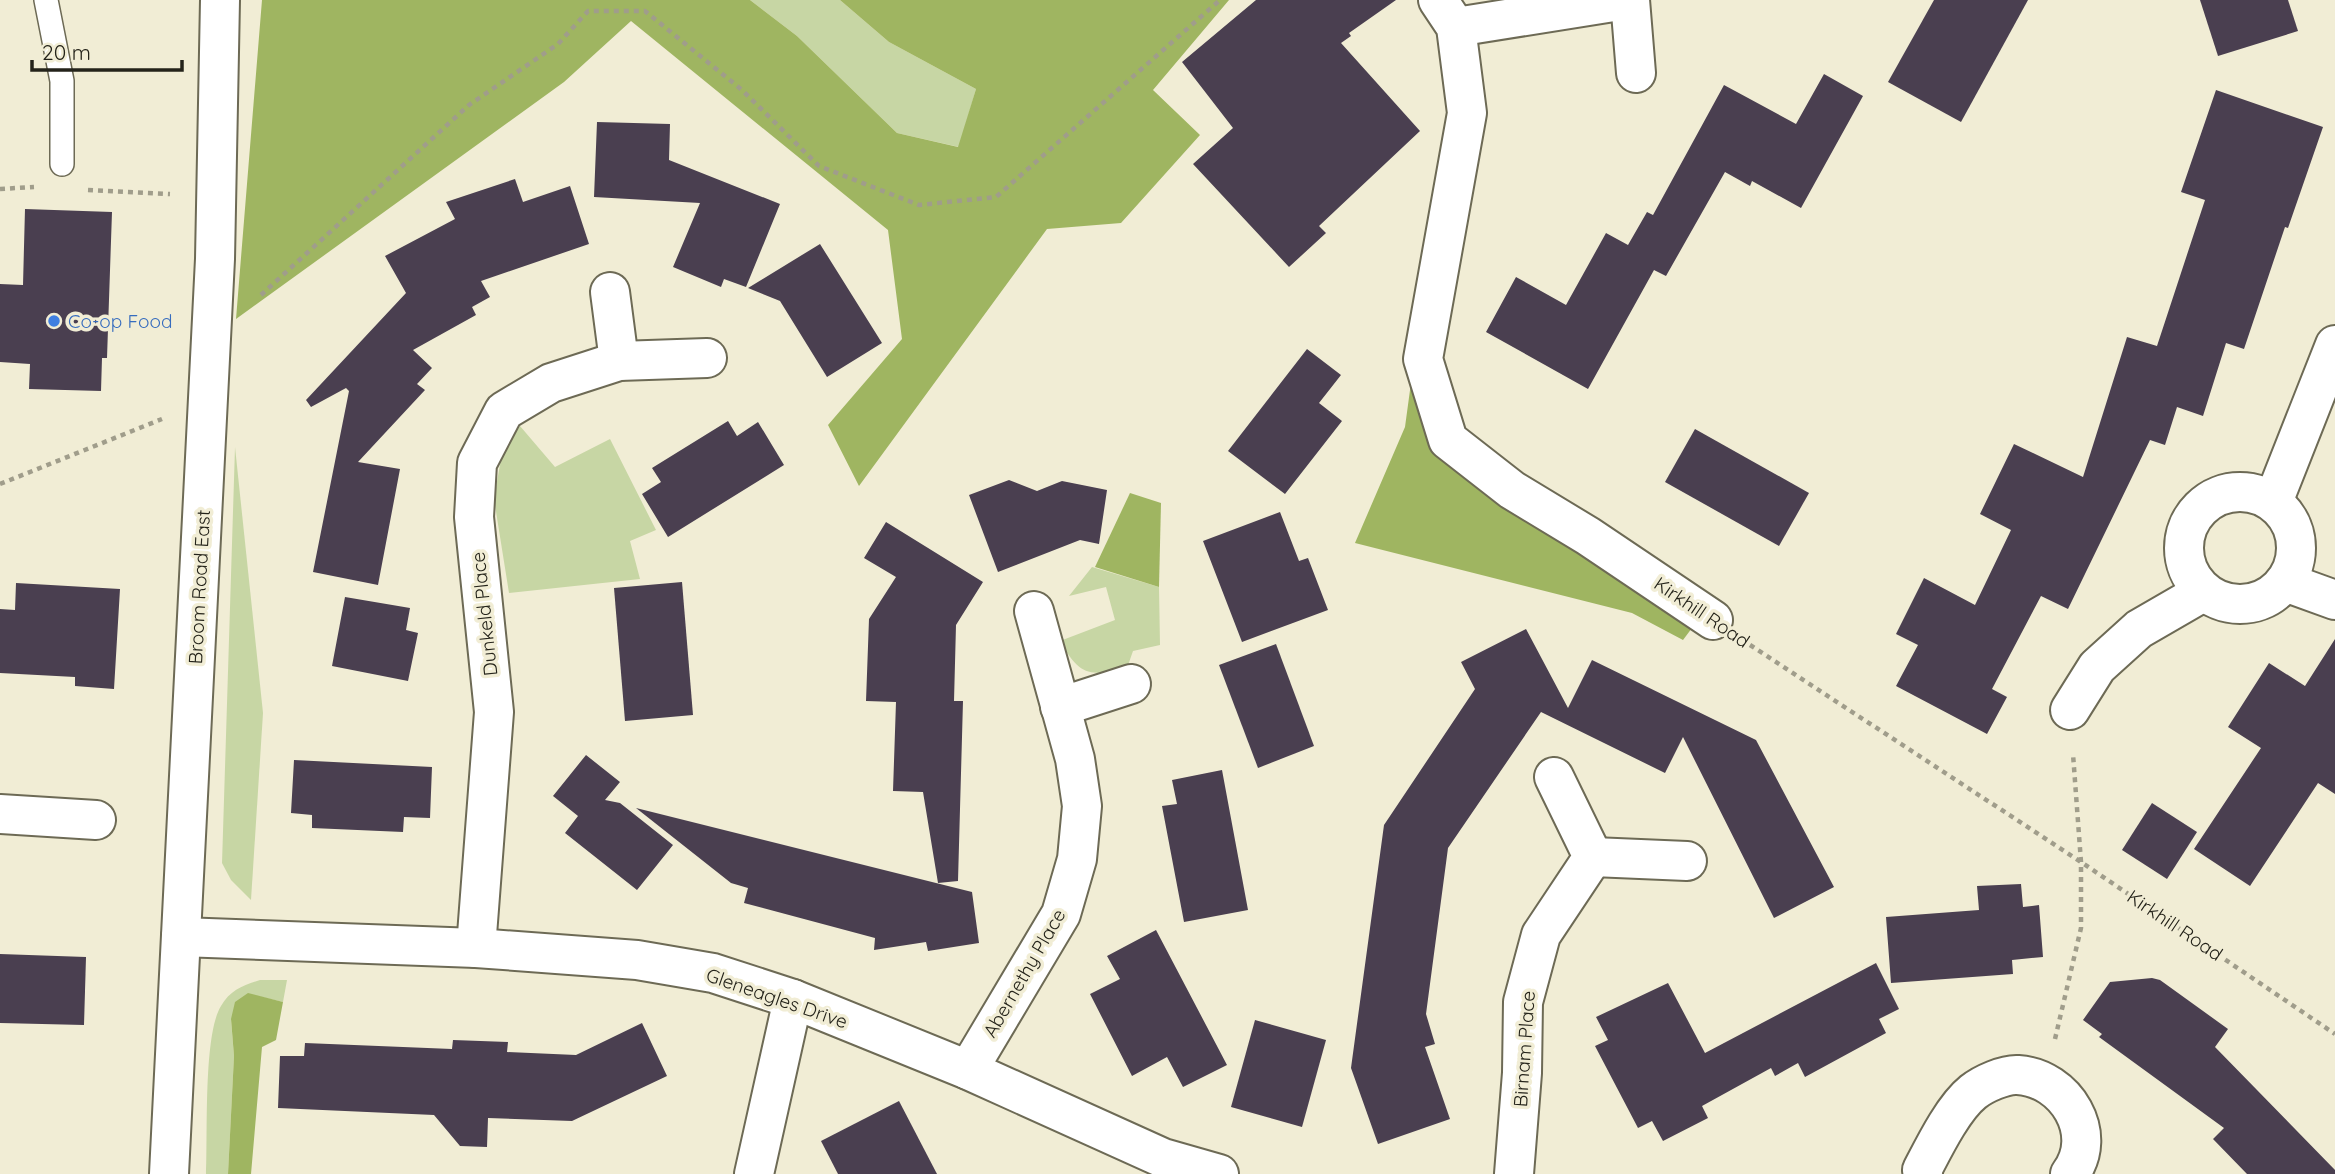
<svg xmlns="http://www.w3.org/2000/svg" width="2335" height="1174" viewBox="0 0 2335 1174" font-family="Quicksand,sans-serif">
<style>
.green{fill:#c7d6a4}
.forest{fill:#9fb561}
.building{fill:#4a3f50}
.lines{fill:none;stroke-linecap:round;stroke-linejoin:round}
.lane-casing{stroke:#6d6a55;stroke-width:26}
.street-casing{stroke:#6d6a55;stroke-width:42}
.secondary-casing{stroke:#6d6a55;stroke-width:42}
.path{stroke:#a09d8b;stroke-width:4.5;stroke-dasharray:5 5;stroke-linecap:butt}
.lane{stroke:#fff;stroke-width:23}
.street{stroke:#fff;stroke-width:38}
.secondary{stroke:#fff;stroke-width:38}
.shop-dot{fill:#3f7fe0;stroke:#f1edd5;stroke-width:2.5}
.labels{text-anchor:middle;dominant-baseline:central;stroke-width:7;stroke-linejoin:round;paint-order:stroke}
.shop-label{font-size:19px;fill:#366cbe;stroke:#f1edd5;text-anchor:start}
.street-label{font-size:19px;fill:#24231a;stroke:#f1edd5}
</style>
<rect width="100%" height="100%" fill="#f1edd5"/>
<g class="green">
<path d="M750 0H840L889 42 976 89 959 147 897 133 797 36Z"/>
<path d="M520 426 555 467 610 439 656 530 630 541 640 579 509 593 494 499 502 453Z"/>
<path d="M235 447 263 713 251 900 231 880 222 863Z"/>
<path d="M1092 567 1159 587 1160 645 1133 651 1126 671C1087 675 1080 676 1060 641L1115 620 1106 587 1069 596Z"/>
<path d="M260 980H287L283 1002 248 994 231 1020 234 1056 228 1174H206C208 1137 203 1035 221 1006 230 990 244 985 260 980Z"/>
</g>
<g class="forest">
<path d="M262 0H750L797 36 897 133 958 147 976 89 889 42 840 0H1229L1153 90 1200 135 1121 223 1047 229 859 486 828 425 902 339 888 230 631 21 564 82 236 319Z"/>
<path d="M1413 368 1435 447 1698 620 1683 640 1632 613 1355 543 1405 427Z"/>
<path d="M1130 493 1161 503 1159 587 1095 567Z"/>
<path d="M248 993 283 1002 276 1040 262 1047 251 1174H228L234 1056 231 1019 235 1002Z"/>
</g>
<g class="building">
<path d="M1256 0H1396L1349 33 1351 36 1341 43 1420 131 1319 226 1326 233 1289 267 1193 164 1233 128 1182 62Z"/>
<path d="M1934 0H2028L1961 122 1888 82Z"/>
<path d="M2200 0H2288L2298 31 2218 56Z"/>
<path d="M1824 74 1863 96 1801 208 1752 181 1750 186 1725 172 1666 276 1654 270 1588 389 1486 332 1516 277 1566 305 1606 233 1628 245 1647 212 1653 215 1724 85 1796 124Z"/>
<path d="M2216 90 2323 127 2288 228 2285 227 2244 349 2226 343 2203 416 2177 407 2165 445 2150 440 2068 609 2041 596 1992 689 2007 697 1987 734 1896 686 1918 645 1896 634 1924 578 1975 605 2011 530 1980 514 2014 444 2083 477 2127 337 2157 346 2205 200 2181 192Z"/>
<path d="M597 122 670 124 669 160 780 204 746 287 724 279 721 287 673 267 700 203 594 197Z"/>
<path d="M515 179 523 202 570 186 589 244 481 281 490 297 472 307 476 315 413 350 432 368 417 384 425 390 358 462 400 469 378 585 313 572 349 391 346 388 311 407 306 400 406 293 385 256 455 219 446 202Z"/>
<path d="M25 209 112 212 107 358H102L101 391 29 389 30 364 0 362V284L23 285Z"/>
<path d="M820 244 882 343 827 377 780 301 748 288Z"/>
<path d="M1307 349 1341 375 1319 403 1342 421 1285 494 1228 451Z"/>
<path d="M728 421 737 436 758 422 784 465 668 537 642 494 661 482 652 468Z"/>
<path d="M1695 429 1809 493 1779 546 1665 482Z"/>
<path d="M1009 480 1037 491 1062 481 1107 490 1099 544 1080 540 998 572 969 495Z"/>
<path d="M1280 512 1299 561 1308 558 1328 610 1242 642 1203 541Z"/>
<path d="M886 522 983 582 956 625 954 701H963L958 881 938 883 923 792 893 791 896 702 866 701 869 619 896 577 864 558Z"/>
<path d="M682 582 693 715 625 721 614 588Z"/>
<path d="M16 583 120 589 114 689 75 686V677L0 673V609L15 610Z"/>
<path d="M345 597 410 608 406 630 418 633 408 681 332 666Z"/>
<path d="M1526 629 1568 708 1592 660 1756 740 1834 887 1774 918 1683 737 1665 773 1541 712 1448 848 1426 1014 1435 1044 1425 1047 1450 1119 1378 1144 1351 1068 1384 825 1475 689 1461 662Z"/>
<path d="M2335 639V794L2318 783 2250 886 2194 849 2261 748 2228 727 2269 663 2305 686Z"/>
<path d="M1276 644 1314 746 1258 768 1219 665Z"/>
<path d="M586 755 620 782 605 800 620 803 673 845 637 890 565 833 578 816 553 796Z"/>
<path d="M294 760 432 767 430 818 404 817 403 832 312 828V815L291 813Z"/>
<path d="M1222 770 1248 910 1184 922 1162 806 1177 804 1172 780Z"/>
<path d="M2152 803 2197 832 2167 879 2122 850Z"/>
<path d="M636 808 972 892 979 943 928 951 926 942 874 950 875 938 744 903 748 888 731 883Z"/>
<path d="M2021 884 2023 907 2039 905 2043 957 2012 960 2013 974 1891 983 1886 917 1979 910 1977 886Z"/>
<path d="M1156 930 1227 1065 1183 1087 1167 1057 1132 1076 1090 994 1120 979 1107 956Z"/>
<path d="M0 954 86 957 84 1025 0 1023Z"/>
<path d="M1876 963 1899 1009 1879 1019 1886 1033 1805 1077 1798 1063 1775 1076 1771 1068 1702 1106 1708 1118 1663 1141 1652 1121 1638 1128 1595 1046 1608 1040 1596 1017 1668 983 1705 1053Z"/>
<path d="M2152 978 2160 980 2228 1029 2215 1047 2335 1170V1174H2247L2213 1139 2224 1128 2099 1037 2102 1034 2083 1020 2110 982Z"/>
<path d="M1255 1020 1326 1040 1302 1127 1231 1107Z"/>
<path d="M642 1023 667 1076 572 1121 488 1118 487 1147 460 1146 434 1115 278 1108 280 1056H304L305 1043 452 1049 453 1040 508 1042 507 1052 576 1055Z"/>
<path d="M899 1101 937 1174H838L821 1141Z"/>
</g>
<g class="lines">
<g class="lane-casing">
<path id="lane" d="M46 0 62 81V164"/>
</g>
<g class="street-casing">
<g id="street">
<path d="M1438 0 1456 27 1467 113 1423 359 1448 440 1512 490 1588 536 1713 620"/>
<path d="M1630 0 1636 73"/>
<path d="M1456 27 1626 0"/>
<path d="M610 292 619 361"/>
<circle cx="2240" cy="548" r="56"/>
<path d="M2273 502 2335 345"/>
<path d="M2285 582 2335 600"/>
<path d="M1060 707 1131 684"/>
<path d="M2070 710 2097 667 2139 629 2203 592"/>
<path d="M0 814 96 820"/>
<path d="M1593 857 1687 861"/>
<path d="M181 937 476 948 637 960 713 973 793 999 968 1070 1163 1158 1219 1174"/>
<path d="M476 948 494 712 474 517 477 463 504 411 551 383 619 361 707 358"/>
<path d="M968 1070 1061 914 1077 859 1082 806 1075 759 1034 611"/>
<path d="M754 1174 793 999"/>
<path d="M1514 1174 1522 1073 1523 1002 1541 935 1593 857 1554 777"/>
<path d="M1923 1174 1922 1170C1934 1147 1953 1108 1973 1092 1983 1084 2005 1074 2018 1075 2066 1078 2100 1134 2070 1174"/>
</g>
</g>
<g class="secondary-casing">
<path id="secondary" d="M169 1174 215 259 220 0"/>
</g>
<g class="path">
<path d="M0 189 34 187"/>
<path d="M88 190 170 194"/>
<path d="M261 295 469 105 558 44 588 11H645L742 90 819 166 919 205 996 197 1220 0"/>
<path d="M0 484 162 419"/>
<path d="M1750 645 2081 862 2335 1034"/>
<path d="M2055 1039 2081 928V862L2073 754"/>
</g>
<use href="#lane" class="lane"/>
<use href="#street" class="street"/>
<use href="#secondary" class="secondary"/>
</g>
<circle class="shop-dot" cx="54" cy="321" r="7"/>
<g class="labels">
<g class="shop-label">
<text x="68" y="321">Co-op Food</text>
</g>
<g class="street-label">
<text transform="translate(199 587) rotate(-87)">Broom Road East</text>
<text transform="translate(1702 612) rotate(34)">Kirkhill Road</text>
<text transform="translate(484 614) rotate(-96)">Dunkeld Place</text>
<text transform="translate(2175 925) rotate(34)">Kirkhill Road</text>
<text transform="translate(1024 973) rotate(-60)">Abernethy Place</text>
<text transform="translate(777 998) rotate(19)">Gleneagles Drive</text>
<text transform="translate(1524 1049) rotate(-86)">Birnam Place</text>
</g>
</g>
<path d="M32 60v10h150v-10" fill="none" stroke="#24231a" stroke-width="3.5"/>
<text x="42" y="60" font-size="21" fill="#24231a" stroke="#f1edd5" stroke-width="5" paint-order="stroke">20 m</text>
</svg>
